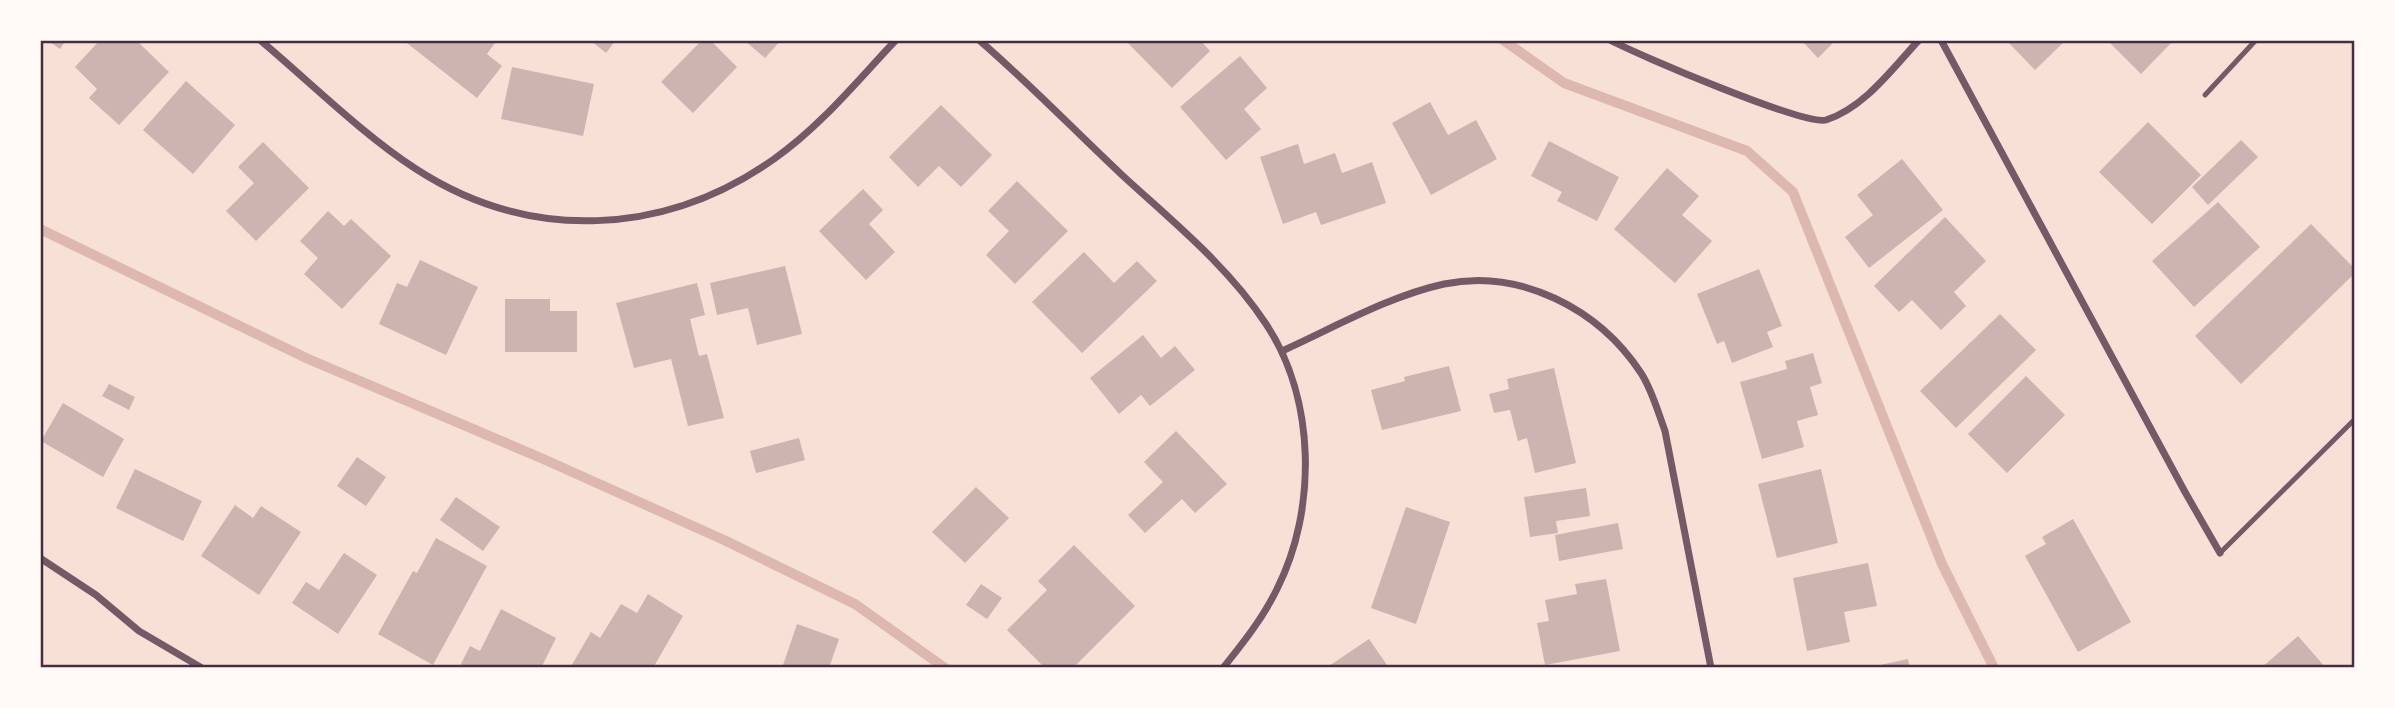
<svg xmlns="http://www.w3.org/2000/svg" width="2395" height="708" viewBox="0 0 2395 708" font-family="Overpass,sans-serif">
<style>
.lines{fill:none;stroke-linecap:round;stroke-linejoin:round}
.stream{stroke:#dcb8b0;stroke-width:10}
.building{fill:#ccb4b1}
.service{stroke:#755966;stroke-width:5}
.minor{stroke:#755966;stroke-width:7}
.neatline{fill:none;stroke:#4a2c40;stroke-width:2.5}
</style>
<rect width="100%" height="100%" fill="#f7e1d7"/>
<g class="lines">
<g class="stream">
<path d="M1503 40 1564 83 1747 151 1793 192 1942 564 1994 668"/>
<path d="M40 229 306 358 541 458 724 540 855 604 945 668"/>
</g>
</g>
<g class="building">
<path d="M47 40H66L60 49Z"/>
<path d="M100 40H136L169 72 119 125 89 98 97 89 75 67Z"/>
<path d="M403 40H497L487 54 502 66 477 98Z"/>
<path d="M590 40H616L606 53Z"/>
<path d="M702 40H710L737 67 693 113 661 82Z"/>
<path d="M744 40H781L765 58Z"/>
<path d="M1125 40H1200L1210 51 1172 88Z"/>
<path d="M1801 40H1836L1818 58Z"/>
<path d="M2006 40H2066L2035 70Z"/>
<path d="M2111 40H2174L2141 74 2109 42Z"/>
<path d="M1240 56 1267 88 1244 109 1261 129 1226 160 1180 107Z"/>
<path d="M512 67 594 84 583 136 501 119Z"/>
<path d="M186 81 235 125 193 174 143 130Z"/>
<path d="M1430 102 1448 135 1476 120 1497 159 1431 195 1392 123Z"/>
<path d="M941 105 992 155 961 187 939 166 918 187 889 157Z"/>
<path d="M2148 122 2201 175 2152 224 2099 172Z"/>
<path d="M2241 140 2258 157 2208 205 2192 187Z"/>
<path d="M1549 141 1619 177 1597 221 1557 201 1562 192 1531 176Z"/>
<path d="M263 142 309 188 256 241 226 211 254 183 238 167Z"/>
<path d="M1298 144 1304 164 1335 153 1342 173 1372 162 1386 203 1321 225 1316 212 1283 224 1260 157Z"/>
<path d="M1902 159 1943 210 1869 268 1845 237 1873 215 1857 195Z"/>
<path d="M1667 168 1699 196 1682 215 1712 241 1675 283 1614 229Z"/>
<path d="M1017 181 1068 231 1015 284 986 255 1009 231 988 211Z"/>
<path d="M863 189 883 210 869 224 895 252 866 280 819 231Z"/>
<path d="M2218 202 2260 247 2194 307 2152 261Z"/>
<path d="M328 211 344 226 351 219 391 256 342 309 304 274 318 258 300 241Z"/>
<path d="M1945 217 1986 261 1954 292 1966 306 1941 330 1912 300 1899 312 1874 286Z"/>
<path d="M2311 224 2355 269V273L2241 384 2195 336Z"/>
<path d="M1084 252 1114 283 1137 261 1157 281 1082 353 1032 302Z"/>
<path d="M420 260 478 287 446 355 379 324 397 283 407 287Z"/>
<path d="M785 266 802 334 757 345 748 308 717 315 710 283Z"/>
<path d="M1759 269 1782 326 1767 332 1773 347 1732 363 1724 341 1717 344 1697 294Z"/>
<path d="M697 283 705 315 690 319 699 356 707 354 724 418 688 426 671 359 634 368 616 303Z"/>
<path d="M505 299H550V311H577V352H505Z"/>
<path d="M2000 314 2036 350 1956 428 1920 391Z"/>
<path d="M1143 335 1161 358 1175 346 1195 370 1150 406 1141 395 1119 414 1090 378Z"/>
<path d="M1813 353 1822 383 1810 387 1818 415 1797 421 1804 447 1762 459 1740 382 1787 369 1785 361Z"/>
<path d="M1449 366 1461 411 1382 430 1371 390 1405 381 1404 377Z"/>
<path d="M1554 368 1576 463 1535 473 1527 438 1518 441 1510 410 1494 413 1489 394 1509 389 1507 379Z"/>
<path d="M2026 376 2065 415 2007 473 1968 434Z"/>
<path d="M109 384 135 397 129 410 102 396Z"/>
<path d="M63 403 124 439 103 477 41 441Z"/>
<path d="M1176 431 1227 484 1195 513 1182 499 1145 533 1128 515 1163 482 1144 462Z"/>
<path d="M799 438 805 460 756 473 750 451Z"/>
<path d="M357 457 386 477 366 506 337 486Z"/>
<path d="M135 469 202 501 183 541 116 508Z"/>
<path d="M1821 469 1838 543 1777 558 1758 484Z"/>
<path d="M976 487 1009 518 965 563 932 532Z"/>
<path d="M1586 488 1590 516 1556 521 1558 533 1530 537 1524 497Z"/>
<path d="M456 497 500 527 483 551 440 520Z"/>
<path d="M235 505 253 518 261 506 301 532 259 595 201 556Z"/>
<path d="M1406 507 1450 522 1416 624 1371 608Z"/>
<path d="M2073 519 2131 622 2078 652 2025 556 2046 544 2042 537Z"/>
<path d="M1618 523 1623 549 1559 561 1555 535Z"/>
<path d="M436 538 487 566 433 665 378 634 413 571 417 573Z"/>
<path d="M1074 545 1135 606 1073 668H1045L1007 630 1047 590 1038 581Z"/>
<path d="M344 553 377 575 338 634 292 603 306 582 319 590Z"/>
<path d="M1868 563 1877 606 1844 612 1850 642 1807 651 1793 578Z"/>
<path d="M1606 579 1620 651 1545 665 1537 623 1549 621 1545 600 1577 594 1575 584Z"/>
<path d="M981 584 1002 598 987 619 966 605Z"/>
<path d="M648 594 683 616 653 668H570L591 632 600 638 621 604 637 613Z"/>
<path d="M501 609 556 638 541 668H459L470 646 480 651Z"/>
<path d="M797 624 839 639 829 668H782Z"/>
<path d="M2298 636 2326 668H2261Z"/>
<path d="M1369 639 1389 668H1326Z"/>
<path d="M1908 659 1910 668H1871V667Z"/>
</g>
<g class="lines">
<g class="service">
<path d="M2205 95 2256 40"/>
<path d="M2220 553 2355 419"/>
</g>
<g class="minor">
<path d="M260 40C310 82 362 134 416 169 530 243 665 236 774 159 821 126 857 81 896 40"/>
<path d="M979 40C1029 83 1074 130 1122 175 1173 222 1228 266 1266 324 1316 399 1317 510 1277 589 1263 618 1243 643 1223 668"/>
<path d="M1610 40C1638 55 1805 126 1826 120 1864 108 1892 69 1919 40"/>
<path d="M1941 40 2185 492 2220 553"/>
<path d="M1282 351C1333 328 1389 296 1444 284 1520 268 1599 309 1641 373 1652 390 1658 412 1665 431L1711 668"/>
<path d="M40 558 96 595 139 631 202 668"/>
</g>
</g>
<rect width="2395" height="708" fill="none" stroke="#fffaf5" stroke-width="84"/>
<rect x="42" y="42" width="2311" height="624" class="neatline"/>
</svg>
